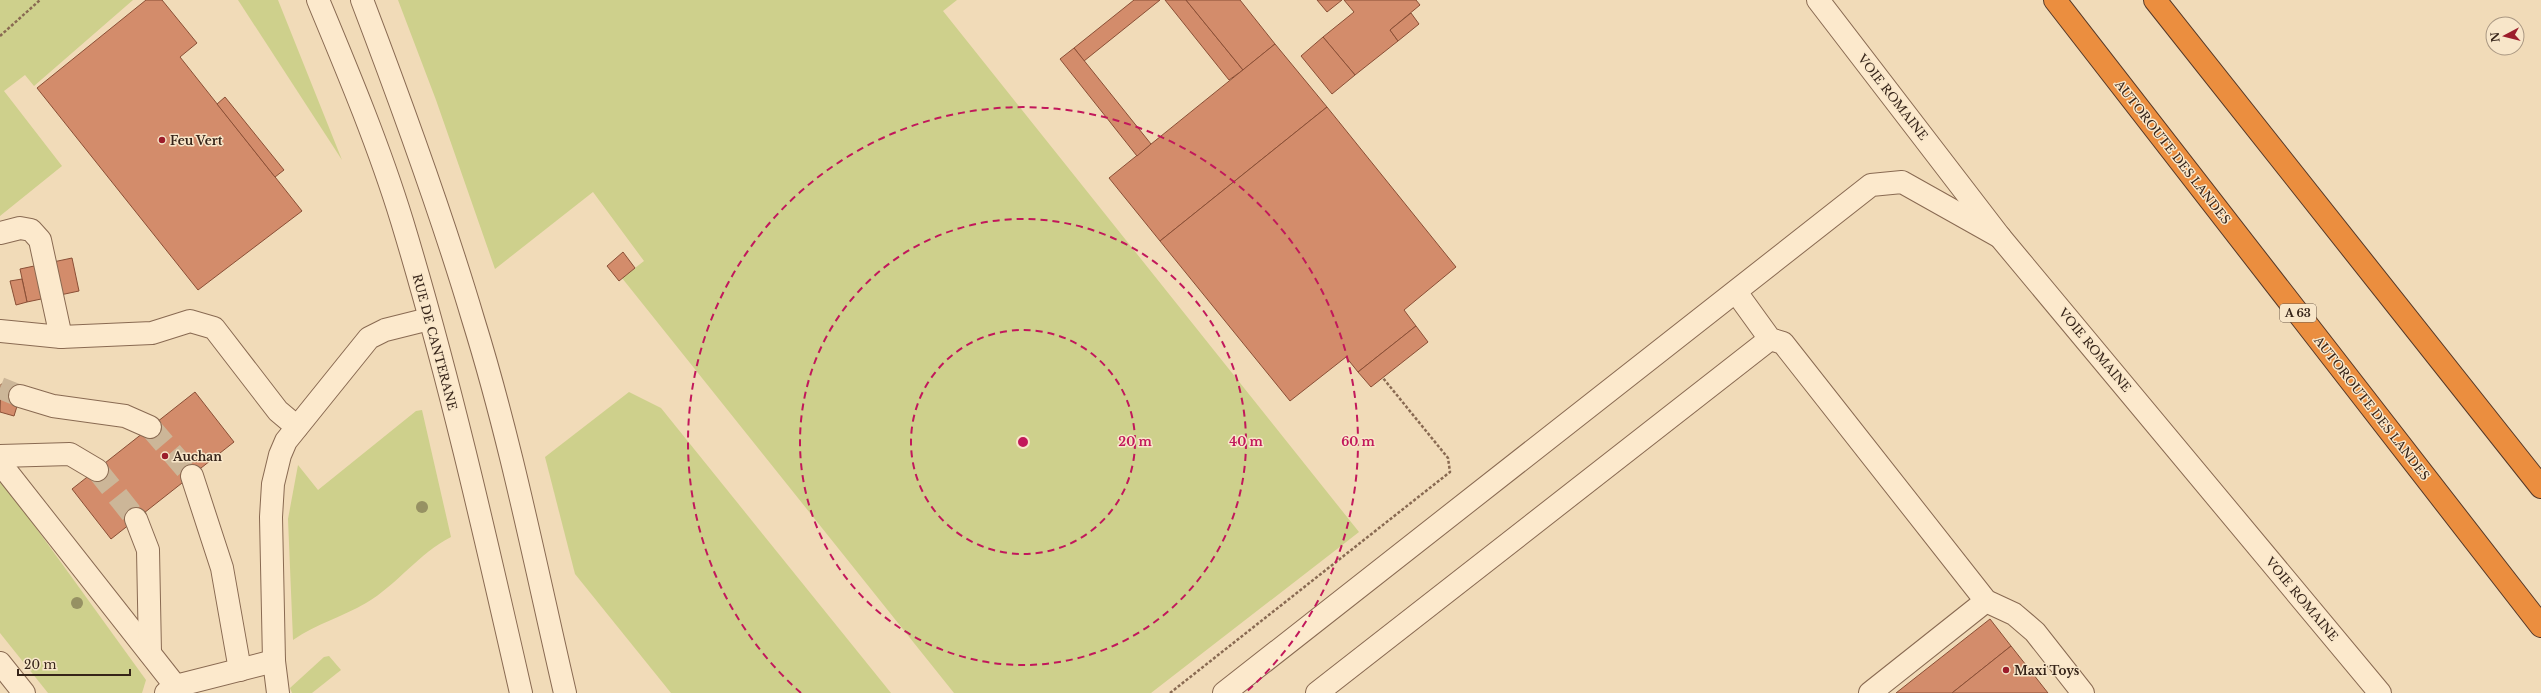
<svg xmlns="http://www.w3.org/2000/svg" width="2541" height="693" viewBox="0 0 2541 693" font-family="'Libre Baskerville',serif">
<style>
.green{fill:#ced08c}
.building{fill:#d38c6b;stroke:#8a4f36}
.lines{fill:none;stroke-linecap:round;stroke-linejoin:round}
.minor-tunnel{stroke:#ccb698;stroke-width:22;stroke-dasharray:22 11;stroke-linecap:butt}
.minor-casing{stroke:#896a52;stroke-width:24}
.highway-casing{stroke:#553828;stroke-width:24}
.path{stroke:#896a52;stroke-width:2.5;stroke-dasharray:3 2;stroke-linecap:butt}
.minor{stroke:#fce9cc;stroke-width:22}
.highway{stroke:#eb8e3f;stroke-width:22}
.tree{fill:#969163}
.ring{fill:none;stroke:#c2185b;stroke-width:2;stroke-dasharray:7 5}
.poi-dot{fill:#9c1d2b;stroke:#f8e6c9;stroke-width:1.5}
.labels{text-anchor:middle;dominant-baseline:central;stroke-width:3;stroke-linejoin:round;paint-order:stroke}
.shield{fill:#f8e6c9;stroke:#705e4e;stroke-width:1}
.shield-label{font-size:11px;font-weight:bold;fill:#362419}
.street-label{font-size:12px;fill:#362419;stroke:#f8e6c9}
.poi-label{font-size:12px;font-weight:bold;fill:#362419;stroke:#f8e6c9;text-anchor:start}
.centre{fill:#c2185b;stroke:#f8e6c9;stroke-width:2}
.ring-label{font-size:12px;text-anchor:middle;font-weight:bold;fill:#c2185b;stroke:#f8e6c9;stroke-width:3;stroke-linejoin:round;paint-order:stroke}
</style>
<rect width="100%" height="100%" fill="#f1dbb8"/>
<g class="green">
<path d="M0 0H133L34 86 25 75 4 91 62 166 0 216Z"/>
<path d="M238 0H278L342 160Z"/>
<path d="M398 0H957L943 11 1359 532 1151 693H954L622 278 644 261 593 192 495 269 436 100Z"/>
<path d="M629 392 661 408 891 693H671L575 574 545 457Z"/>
<path d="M422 410 451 537C419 553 397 585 366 603 342 617 318 623 293 640L288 519 298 465 318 490 416 411Z"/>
<path d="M0 478 146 680 142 693H48L0 633Z"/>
<path d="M329 656 341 670 312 693H292L290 688 324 657Z"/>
</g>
<g class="building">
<path d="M146 0H162L197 43 180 57 302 211 198 290 37 88Z"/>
<path d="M1134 0H1160L1084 61 1074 48Z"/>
<path d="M1165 0H1186L1243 70 1229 80Z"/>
<path d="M1186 0H1240L1275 44 1243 70Z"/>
<path d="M1317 0H1342L1327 12Z"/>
<path d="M1344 0H1416L1420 5 1390 30 1398 41 1355 75 1323 37 1354 12Z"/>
<path d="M1411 13 1419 24 1398 41 1390 30Z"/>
<path d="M1323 37 1355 75 1332 94 1301 56Z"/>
<path d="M1275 44 1327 107 1160 241 1109 178Z"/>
<path d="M1074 48 1151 144 1137 156 1060 59Z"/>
<path d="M225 97 284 170 275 177 217 104Z"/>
<path d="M1327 107 1456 267 1404 310 1416 326 1358 372 1346 357 1290 401 1160 241Z"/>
<path d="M623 252 635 268 619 281 607 266Z"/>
<path d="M72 258 79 291 27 302 20 269Z"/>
<path d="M22 279 27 302 16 305 10 281Z"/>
<path d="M1416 326 1428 342 1371 387 1358 372Z"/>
<path d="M1 384 22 390 14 416 0 412Z"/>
<path d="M195 392 234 442 111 539 72 489Z"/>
<path d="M1990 619 2011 646 1952 693H1896Z"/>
<path d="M2011 646 2048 693H1952Z"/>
</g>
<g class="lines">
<g class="minor-tunnel">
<path d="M0 388 20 396"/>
<path d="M150 427 192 476"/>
<path d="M97 470 136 519"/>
</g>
<g class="minor-casing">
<g id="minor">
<path d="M318 0C348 72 379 146 402 221 449 376 485 535 521 693"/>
<path d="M362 0C402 105 441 211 473 319 511 441 536 568 565 693"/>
<path d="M1818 0 2000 237 2380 693"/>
<path d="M0 233 20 228 31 230 40 240 61 337"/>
<path d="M1736 292 1770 339 1783 343 1986 601 2014 614 2035 632 2083 693"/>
<path d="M0 331 61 337 152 333 190 321 214 328 278 411 297 427"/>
<path d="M20 396 53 406 125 416 150 427"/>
<path d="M0 456 70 454 97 470"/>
<path d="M0 463 181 693"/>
<path d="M192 476 222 568 240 670"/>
<path d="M136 519 148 550 150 653"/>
<path d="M274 661 278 693"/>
<path d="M0 663 24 693"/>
<path d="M166 693 176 686 274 661 271 517 273 484 280 455 286 441 369 338 385 330 429 319"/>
<path d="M1224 693 1871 185 1902 182 2000 237"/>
<path d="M1317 693 1770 339"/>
<path d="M1870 693 1986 601"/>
</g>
</g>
<g class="highway-casing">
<g id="highway">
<path d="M2055 0 2541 626"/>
<path d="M2155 0 2541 487"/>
</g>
</g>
<g class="path">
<path d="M0 36 40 0"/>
<path d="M1170 693 1450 472 1448 458 1383 378"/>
</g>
<use href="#minor" class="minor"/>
<use href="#highway" class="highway"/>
</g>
<g class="tree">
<circle cx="422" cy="507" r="6"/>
<circle cx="77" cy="603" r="6"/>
</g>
<g class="ring">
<circle cx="1023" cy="442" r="112"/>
<circle cx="1023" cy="442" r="223"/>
<path d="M801 693A335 335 0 1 1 1245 693"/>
</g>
<g class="poi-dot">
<circle cx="162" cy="140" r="4"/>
<circle cx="165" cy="456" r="4"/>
<circle cx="2006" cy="670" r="4"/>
</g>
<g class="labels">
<rect class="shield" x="2280" y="304" width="36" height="18" rx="3"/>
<g class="shield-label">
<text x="2298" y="313">A 63</text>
</g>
<g class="street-label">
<text transform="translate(1893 97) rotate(52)">VOIE ROMAINE</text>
<text transform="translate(2173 152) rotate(52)">AUTOROUTE DES LANDES</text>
<text transform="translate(435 342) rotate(75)">RUE DE CANTERANE</text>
<text transform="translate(2095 350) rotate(50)">VOIE ROMAINE</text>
<text transform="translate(2372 408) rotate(52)">AUTOROUTE DES LANDES</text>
<text transform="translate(2302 599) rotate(50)">VOIE ROMAINE</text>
</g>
<g class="poi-label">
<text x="170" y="140">Feu Vert</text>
<text x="173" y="456">Auchan</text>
<text x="2014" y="670">Maxi Toys</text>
</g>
</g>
<circle cx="1023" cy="442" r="6" class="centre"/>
<g class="ring-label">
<text x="1135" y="446">20 m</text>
<text x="1246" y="446">40 m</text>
<text x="1358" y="446">60 m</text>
</g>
<g transform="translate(2505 36) rotate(263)"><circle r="19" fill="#f8e6c9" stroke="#aa9883"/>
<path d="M0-3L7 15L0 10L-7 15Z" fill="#9c1d2b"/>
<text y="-6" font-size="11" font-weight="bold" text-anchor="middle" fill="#362419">N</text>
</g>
<path d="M18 669v6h112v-6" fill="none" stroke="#362419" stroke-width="2"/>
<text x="24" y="669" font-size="12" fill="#362419" stroke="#f8e6c9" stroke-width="3" paint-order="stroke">20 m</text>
</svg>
